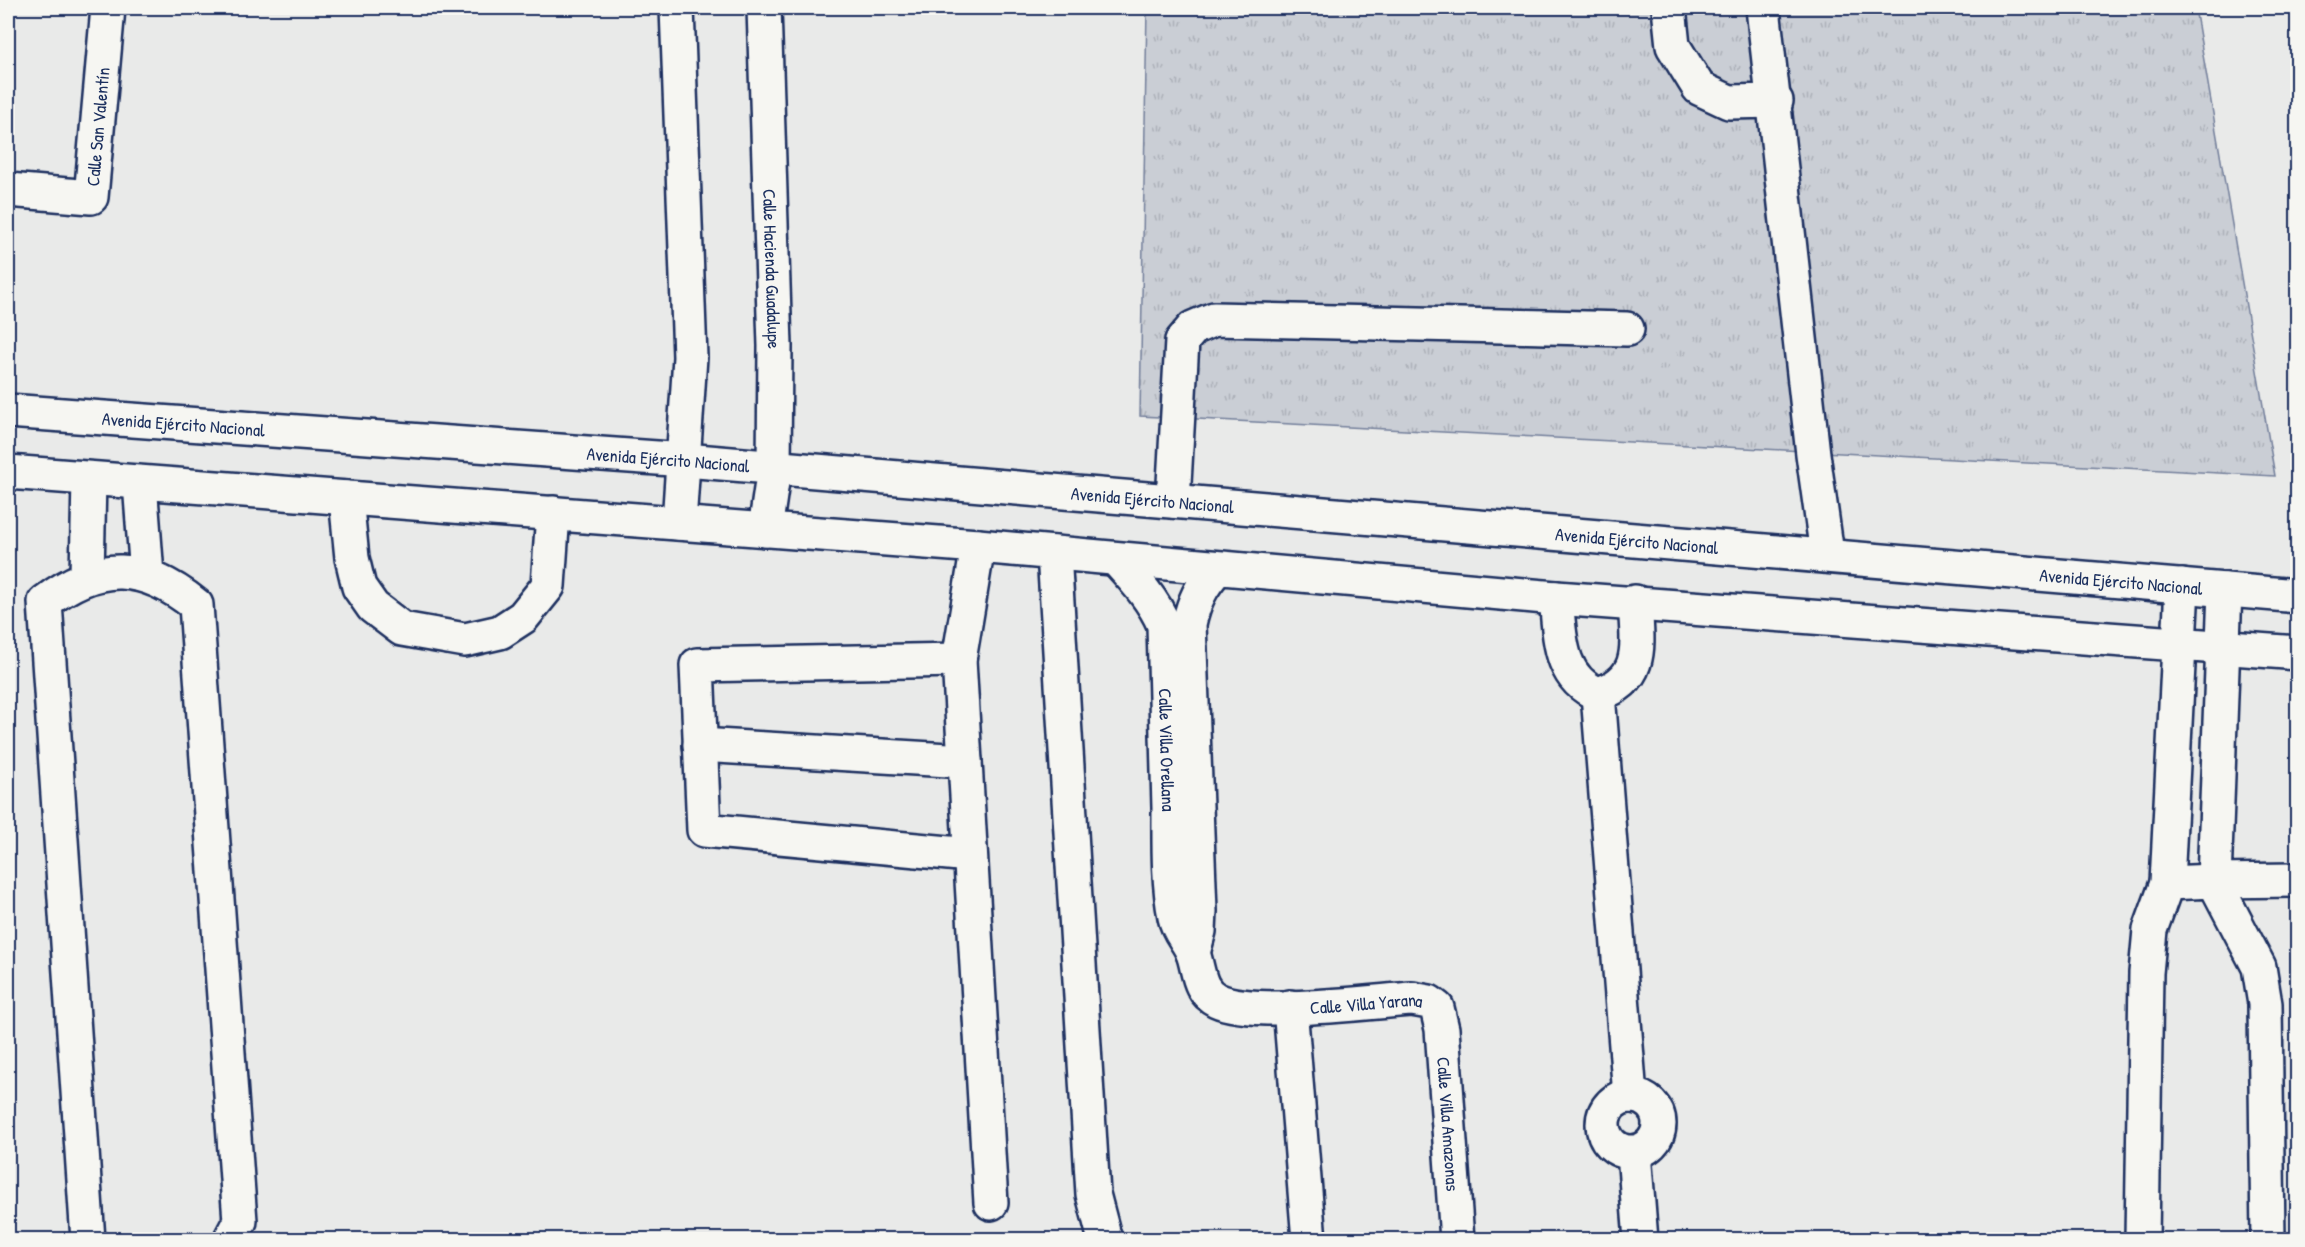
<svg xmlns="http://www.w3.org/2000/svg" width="2305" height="1247" viewBox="0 0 2305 1247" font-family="'Patrick Hand',sans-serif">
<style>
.park{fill:url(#park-tufts);stroke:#727e9a;stroke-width:1.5}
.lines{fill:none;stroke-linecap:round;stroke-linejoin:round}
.minor-casing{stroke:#1b2f5e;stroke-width:38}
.major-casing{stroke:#1b2f5e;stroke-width:38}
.minor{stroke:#f6f6f2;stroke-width:33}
.major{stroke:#f6f6f2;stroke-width:33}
.labels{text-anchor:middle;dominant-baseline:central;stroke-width:5;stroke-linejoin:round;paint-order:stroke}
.street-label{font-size:18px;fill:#1b2f5e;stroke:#f6f6f2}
</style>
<defs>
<pattern id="park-tufts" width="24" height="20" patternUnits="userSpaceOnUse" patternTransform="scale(1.5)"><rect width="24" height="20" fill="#caced5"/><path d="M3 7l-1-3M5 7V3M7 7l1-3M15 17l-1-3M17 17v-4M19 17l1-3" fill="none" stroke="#adb1b9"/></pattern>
</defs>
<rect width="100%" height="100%" fill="#e9eae9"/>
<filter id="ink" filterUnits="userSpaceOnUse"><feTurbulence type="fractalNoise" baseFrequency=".0167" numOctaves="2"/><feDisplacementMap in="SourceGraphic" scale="12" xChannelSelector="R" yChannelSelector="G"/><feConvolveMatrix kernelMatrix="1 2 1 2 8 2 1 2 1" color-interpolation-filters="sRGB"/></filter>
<g filter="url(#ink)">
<path class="park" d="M1147 8H2195L2275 476 1140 416Z"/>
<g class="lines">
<g class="minor-casing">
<g id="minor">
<path d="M677 8 690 357 679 523"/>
<path id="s1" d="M764 8 775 346 774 468 765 530"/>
<path d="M1669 8 1673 46 1699 88 1729 102 1776 101"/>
<path d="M1763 8 1813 454 1827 554"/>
<path id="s2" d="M8 190 91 197 108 8"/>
<path d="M140 483 147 575"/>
<path d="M346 498 352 558 359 587 373 607 402 629 465 640 500 632 523 617 548 586 553 513"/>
<path d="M1173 501 1182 341 1193 328 1214 319 1627 329"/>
<path d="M978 546 959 660 991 1203"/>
<path d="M1054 553 1093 1194 1105 1240"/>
<path id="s3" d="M1116 559C1135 580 1153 599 1164 625 1166 686 1167 747 1169 808 1169 843 1168 882 1175 917 1178 932 1188 940 1193 953 1199 970 1198 991 1217 1000 1253 1017 1369 1002 1412 999L1429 1002 1437 1008 1442 1029 1457 1240"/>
<path d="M87 576 89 479"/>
<path d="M2225 590 2214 881 2298 880"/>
<path d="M1556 598C1560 635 1558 678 1598 694 1646 680 1637 642 1635 602"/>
<path d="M959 660 697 665 704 830 970 855"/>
<path d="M1598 694 1630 1096"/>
<path d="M700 745 965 761"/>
<path d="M2167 883 2214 881 2259 967 2265 1004 2268 1240"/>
<path d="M1193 953 1199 931 1200 911 1189 624C1194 601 1201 586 1217 569"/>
<path d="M1290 1007 1309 1240"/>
<circle cx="1631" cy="1124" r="28"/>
<path d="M1634 1153 1641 1240"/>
<path d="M88 1240 45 602C99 560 144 563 196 605L240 1221 230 1240"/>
<path d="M2142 1240 2146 973 2150 930 2167 883 2182 586"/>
</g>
</g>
<g class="major-casing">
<g id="major">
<path id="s4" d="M8 411 685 460 2298 596"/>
<path d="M8 472 978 546 1556 598 2298 653"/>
</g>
</g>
<use href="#minor" class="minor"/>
<use href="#major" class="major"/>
</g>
</g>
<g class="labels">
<g class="street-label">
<text stroke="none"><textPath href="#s2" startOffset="154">Calle San Valentín</textPath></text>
<text stroke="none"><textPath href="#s1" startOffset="261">Calle Hacienda Guadalupe</textPath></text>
<text stroke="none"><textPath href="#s4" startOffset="176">Avenida Ejército Nacional</textPath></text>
<text stroke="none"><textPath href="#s4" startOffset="662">Avenida Ejército Nacional</textPath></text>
<text stroke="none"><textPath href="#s4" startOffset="1148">Avenida Ejército Nacional</textPath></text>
<text stroke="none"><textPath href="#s4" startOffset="1634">Avenida Ejército Nacional</textPath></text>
<text stroke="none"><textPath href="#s4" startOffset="2120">Avenida Ejército Nacional</textPath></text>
<text stroke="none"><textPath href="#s3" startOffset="207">Calle Villa Orellana</textPath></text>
<text stroke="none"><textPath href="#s3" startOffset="620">Calle Villa Yarana</textPath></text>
<text stroke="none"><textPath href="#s3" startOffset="810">Calle Villa Amazonas</textPath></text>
</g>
</g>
<rect width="2305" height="1247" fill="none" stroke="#f6f6f2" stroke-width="30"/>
<rect x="15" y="15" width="2275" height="1217" fill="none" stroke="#1b2f5e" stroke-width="2" filter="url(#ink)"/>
</svg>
